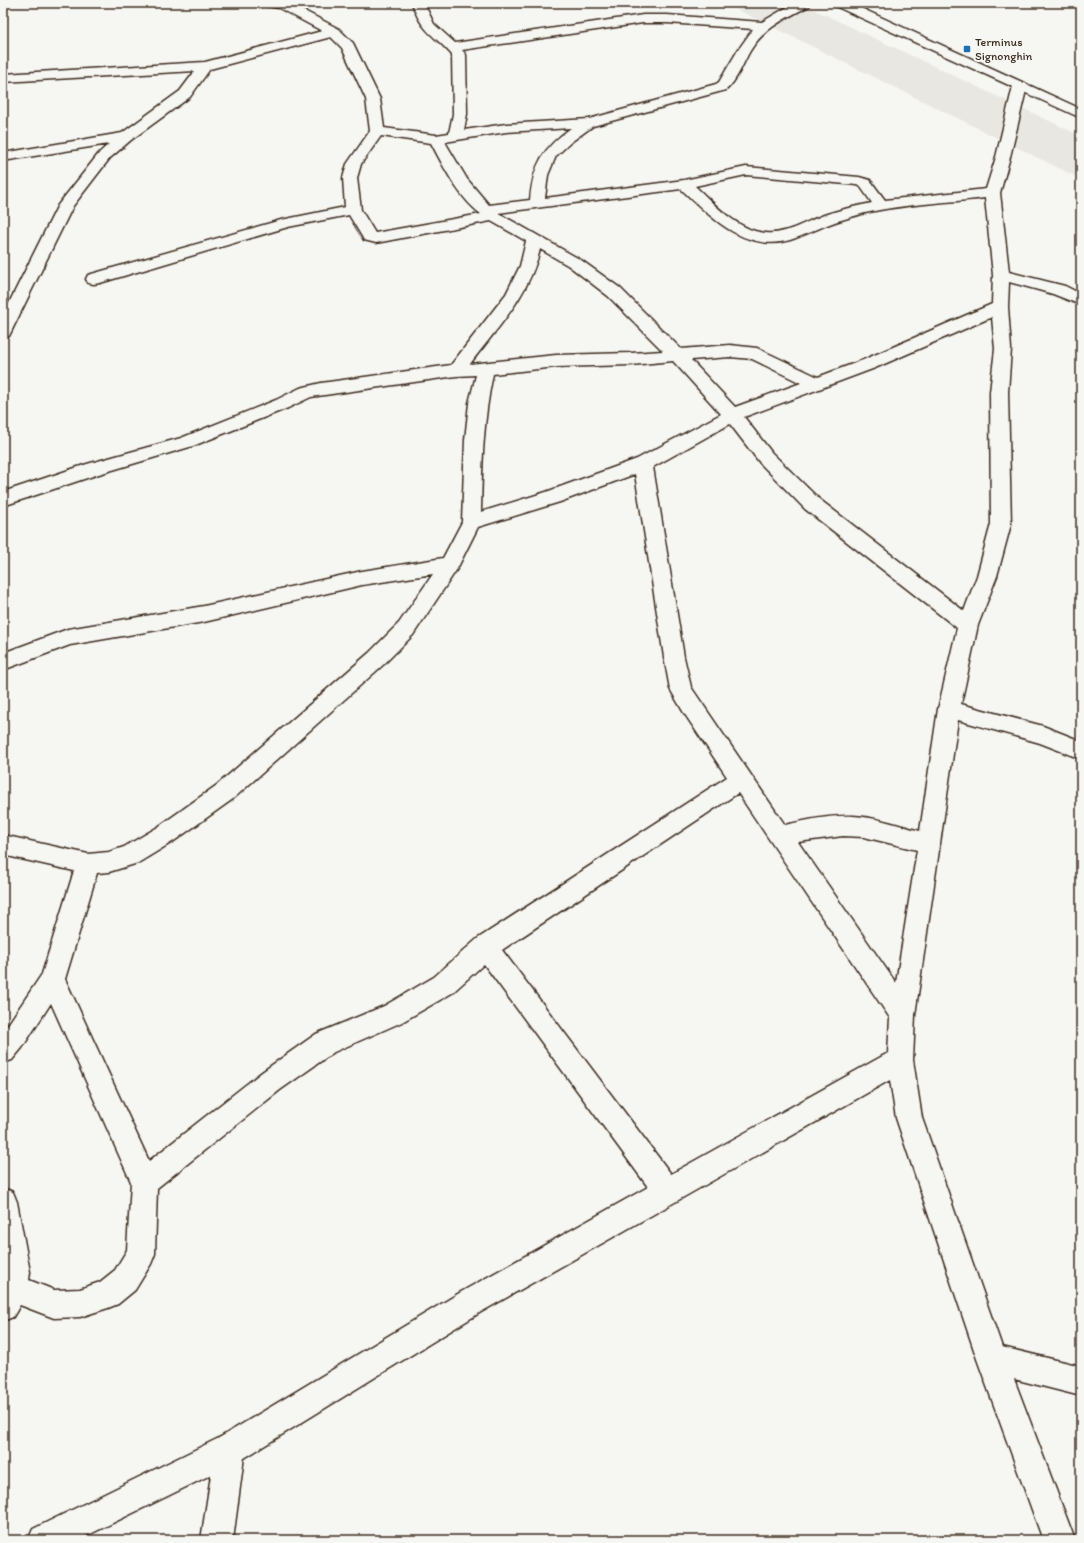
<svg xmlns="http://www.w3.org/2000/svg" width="1084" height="1543" viewBox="0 0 1084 1543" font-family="Itim,sans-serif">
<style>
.built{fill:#e8e7e2}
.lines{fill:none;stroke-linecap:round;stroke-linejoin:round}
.service-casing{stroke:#3b2a1e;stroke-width:3}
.minor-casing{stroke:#3b2a1e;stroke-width:3}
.trunk-casing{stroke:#3b2a1e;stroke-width:3}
.service{fill:#f6f6f2;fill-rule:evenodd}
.minor{fill:#f6f6f2;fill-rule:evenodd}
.trunk{fill:#f6f6f2;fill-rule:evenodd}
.poi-dot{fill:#1f6fb2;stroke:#f6f6f2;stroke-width:1.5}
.labels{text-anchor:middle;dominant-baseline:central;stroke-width:4;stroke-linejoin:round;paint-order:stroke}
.far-poi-label{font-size:12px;fill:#3b2a1e;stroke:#f6f6f2;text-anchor:start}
</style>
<rect width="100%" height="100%" fill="#f6f6f2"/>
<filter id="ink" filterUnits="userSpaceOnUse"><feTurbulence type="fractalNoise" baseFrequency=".025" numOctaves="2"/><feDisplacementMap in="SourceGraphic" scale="8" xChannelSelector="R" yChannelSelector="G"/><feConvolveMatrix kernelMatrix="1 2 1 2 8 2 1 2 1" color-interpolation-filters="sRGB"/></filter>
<g filter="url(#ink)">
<path class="built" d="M724 3H800L1081 136V179Z"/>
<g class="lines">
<g class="service-casing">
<path id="service" d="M230 1434 241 1438 245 1449 233 1540H201L215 1449 219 1438Z"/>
</g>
<g class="minor-casing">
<path id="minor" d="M266 3H289L339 29 353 43 380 99 384 128 436 135 449 133 453 114 452 55C434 34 422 33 412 3H424L434 24 455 43 643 15H667L762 22 794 3H810L809 6C786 18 764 28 750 51 743 63 737 81 726 90L593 126 571 142 556 156 548 175 545 198 684 180 746 167 859 177 870 180 885 200 986 189 996 157 1013 86 1015 83 1020 82 1025 83 1027 86 1010 157 1000 193 1009 272 1065 286 1081 294V305L1053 294 1009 282 1008 307 1011 349 1008 392 1011 524 997 576 978 625 961 704 1043 726 1081 741V759L1040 743 958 720 915 1015 913 1060 922 1118 1002 1347 1081 1366V1396L1014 1379 1075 1540H1043L977 1359 896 1118 890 1080 481 1312 241 1460 78 1540H28L33 1529 219 1438 461 1292 648 1187 484 964 452 993 402 1022 334 1052 280 1090 157 1188 155 1254 151 1264 135 1290 118 1304 108 1308 80 1317 54 1318 20 1305 13 1317 3 1321V1188L13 1192 17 1202 30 1272 29 1280 54 1290 80 1289 100 1282 115 1270 127 1250 131 1182 51 1003 22 1048 12 1060 3 1063V1032L42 974 74 871 3 855V835L88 854 109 852 124 847 158 827 217 785 369 653 399 623 433 574 362 585 204 622 70 645 3 670V653L68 629 204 606 362 571 443 558 462 522 465 440 469 403 476 375 456 376 311 397 288 408 193 446 99 474 3 506V492L87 464 181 438 276 400 300 388 321 383 451 365 506 294 520 266 526 241 491 221 376 243 364 240 349 215 288 227 100 283 94 284 88 283 86 279 88 275 281 220 345 207 343 178 347 164 370 131 366 99 342 48 331 37 210 69 190 97 131 140 110 158 73 206 11 332 9 336 3 337V315L58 205 100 152 109 144 3 161V153L122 133 180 91 195 71 3 82V74L205 62 322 31 279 8 267 6ZM643 23H667L753 29 738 50 719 82 716 84 589 119 506 124 464 130 467 114 466 55 462 50ZM571 128C543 148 533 165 530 200L489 205 467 179 445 142 506 132ZM381 136 431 143C444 167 458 197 481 214L375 233 361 210 357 178 361 164ZM746 175 857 185 860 186 872 203C856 206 839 210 824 215 805 222 786 235 766 233 738 231 714 204 695 186ZM681 189C711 217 745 253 790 240 803 236 814 230 827 225 839 220 852 217 865 213 904 204 945 203 985 198L993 275 992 304 863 360 818 377 757 348 730 345 681 349 620 288 581 260 498 213ZM540 249 569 266 608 296 663 351 631 353 556 355 470 364C497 328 530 294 540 249ZM992 317 995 349 990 392 991 524 977 576 964 611 819 499 772 453 744 417 875 368ZM730 357 752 359 801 383 735 407 691 360ZM673 361 721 414 637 459 546 492 481 512C482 465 483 420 493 374L556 367 631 365ZM730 424 760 463 805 509 957 628 938 709 920 831C898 825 876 817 853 816 831 815 808 820 785 825L691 687 684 657 653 467ZM635 474 664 657 670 689 684 713 727 777 477 939 434 977 384 1006 316 1034 262 1072 149 1161 65 979 97 873 109 872 138 863 174 841 233 799 383 665 413 635 457 569 478 527 560 502ZM738 793 890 1018 888 1053 671 1174 502 950ZM843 836 864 837 917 850 896 983 798 842Z"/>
</g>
<g class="trunk-casing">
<path id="trunk" d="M834 3H850L1081 109V118L835 6Z"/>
</g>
<use href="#service" class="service"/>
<use href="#minor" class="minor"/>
<use href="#trunk" class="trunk"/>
</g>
</g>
<rect class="poi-dot" x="963" y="45" width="8" height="8" rx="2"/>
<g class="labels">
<g class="far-poi-label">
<text x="975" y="42">Terminus<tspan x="975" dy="14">Signonghin</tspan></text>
</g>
</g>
<rect width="1084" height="1543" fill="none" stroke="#f6f6f2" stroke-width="16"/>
<rect x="8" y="8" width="1068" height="1527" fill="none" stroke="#3b2a1e" stroke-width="1.5" filter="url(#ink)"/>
</svg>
